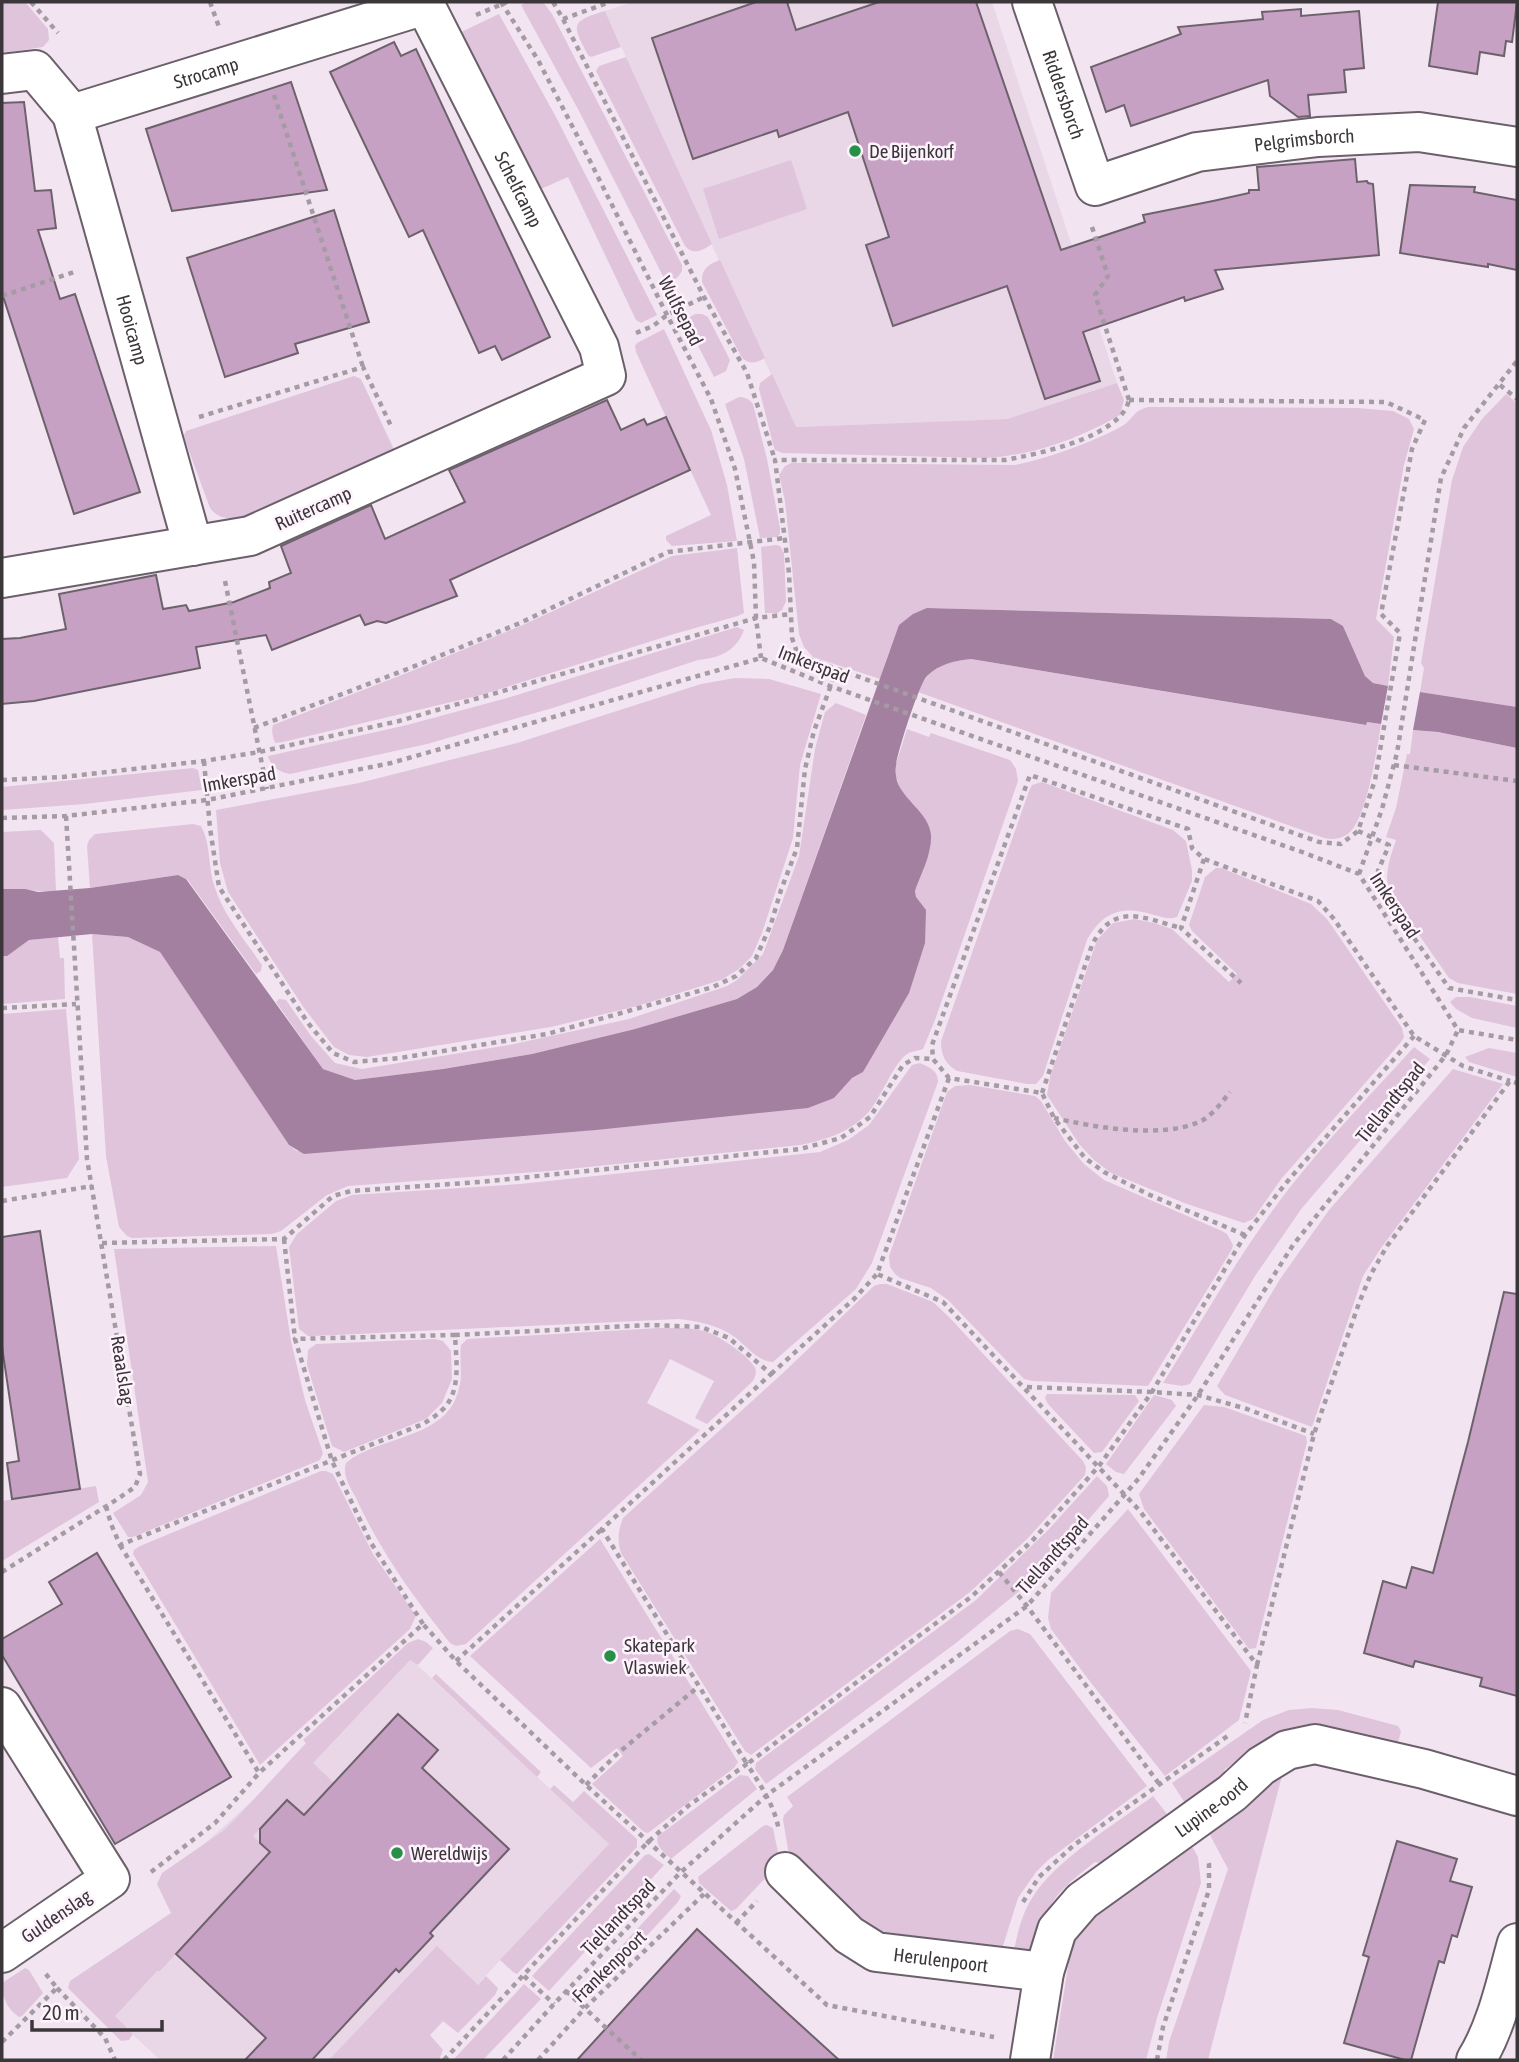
<svg xmlns="http://www.w3.org/2000/svg" width="1519" height="2062" viewBox="0 0 1519 2062" font-family="'Asap Condensed',sans-serif">
<style>
.built{fill:#e9d6e7}
.green{fill:#dfc4dc}
.water{fill:#a37fa0}
.building{fill:#c7a1c3;stroke:#6d626c;stroke-width:2}
.lines{fill:none;stroke-linecap:round;stroke-linejoin:round}
.minor-casing{stroke:#6b606a;stroke-width:42}
.path{stroke:#a59ba4;stroke-width:4.5;stroke-dasharray:5 5;stroke-linecap:butt}
.minor{stroke:#fff;stroke-width:38}
.poi-dot{fill:#269047;stroke:#fef3fd;stroke-width:2.5}
.labels{text-anchor:middle;dominant-baseline:central;stroke-width:5;stroke-linejoin:round;paint-order:stroke}
.street-label{font-size:19px;fill:#3b363a;stroke:#fef3fd}
.poi-label{font-size:19px;fill:#3b363a;stroke:#fef3fd;text-anchor:start}
</style>
<rect width="100%" height="100%" fill="#f2e5f1"/>
<g class="built">
<path d="M634 2H992L1117 383 1007 419 795 427 605 11Z"/>
<path d="M411 1659 609 1844 407 2060H160L75 1981 174 1913 184 1862Z"/>
</g>
<g class="green">
<path d="M2 2H25L48 29 49 40 43 47 2 53Z"/>
<path d="M527 2H543L552 14 682 265V271L678 277 667 284 579 111 521 5Z"/>
<path d="M605 11 621 47 591 57 588 55C571 24 571 21 605 11Z"/>
<path d="M499 14 556 117 657 315 641 323 636 320 568 177 534 192 455 35Z"/>
<path d="M626 57 712 244C703 250 694 256 685 246L596 71 599 66Z"/>
<path d="M791 160 807 209 719 239 703 189Z"/>
<path d="M720 260 765 358C756 363 750 365 742 358L702 282C701 269 709 264 720 260Z"/>
<path d="M695 314H702L708 317 730 360 726 371 714 377 685 320Z"/>
<path d="M664 329 711 430 727 485 737 541 672 546 666 540V536L711 515 636 352 635 346 637 343Z"/>
<path d="M772 374 796 427 1007 419 1117 383 1124 400 1120 415C1078 439 1035 455 986 458L782 453 775 450 773 444 759 389 760 383Z"/>
<path d="M354 376 361 379 397 456 239 518C227 519 217 518 210 508L186 443 184 435 186 431Z"/>
<path d="M1506 394 1517 403V707L1420 692 1424 668 1421 663 1452 480 1463 447 1482 419Z"/>
<path d="M739 397C745 397 749 399 753 404L767 459 780 528V534L777 537 760 538 744 459 725 404Z"/>
<path d="M1148 407 1357 408 1393 411 1409 419 1414 429 1404 465 1376 619 1394 637 1388 686 1373 683 1365 676 1343 626 1331 619 927 608 889 652 880 679 813 657 804 647 799 634 785 501 779 475 785 466 791 463 1015 465C1046 459 1094 442 1122 426 1134 419 1131 412 1148 407Z"/>
<path d="M776 545 780 546 784 553 786 601 782 610 777 613H765L761 547Z"/>
<path d="M737 548 744 613 738 616 674 634 481 695 283 742 275 743C273 738 271 731 273 725L412 671 525 624 672 556Z"/>
<path d="M737 627 744 630C736 651 720 658 698 660L556 707 427 744 290 774C279 772 271 767 268 756L407 725 507 698Z"/>
<path d="M971 659 1365 725 1366 722 1381 724C1377 749 1367 816 1350 832 1343 839 1333 840 1324 838L918 692C929 667 944 662 971 659Z"/>
<path d="M735 678 769 679 821 694 800 765 793 838 762 933 752 956 739 969 721 980 637 1006 551 1027 367 1057 349 1055 334 1047 304 1008 228 892 220 863 216 810 359 783 517 743 701 684Z"/>
<path d="M836 703 866 715 783 950 773 970 757 987 737 999 635 1029 532 1054 443 1069 355 1080 323 1069 276 1002 279 999 286 1000 311 1036 335 1063 362 1069 509 1045 629 1019 727 986 737 980 763 954 799 856 815 749 825 712Z"/>
<path d="M907 729 929 737 931 733 1010 760 1016 769 1018 781 935 1020 923 1049C918 1051 911 1051 907 1054 894 1063 882 1095 871 1109 854 1131 826 1140 800 1145L550 1171 348 1186 327 1195 281 1231 272 1234 132 1238 127 1236 119 1227 106 1156 92 934 128 937 160 952 289 1145 297 1151 834 1098 852 1078 863 1072 873 1054 916 897 915 891 930 849 920 812 901 791 896 777V764Z"/>
<path d="M1413 730 1438 732 1517 748V994L1458 983 1449 978 1389 892C1384 873 1390 858 1396 840L1386 837 1396 808 1407 754H1410Z"/>
<path d="M193 768 198 770 202 790 85 804 2 810V787Z"/>
<path d="M1042 782 1173 830 1186 841 1192 870V881L1177 917C1168 920 1163 917 1154 915 1123 905 1103 911 1087 940L1043 1076 1036 1084H1027L957 1071C945 1064 941 1055 941 1041L1029 791 1032 785Z"/>
<path d="M193 824 201 826C211 844 208 866 214 885 223 915 245 940 262 965L261 971 256 974 187 879 178 875 90 888 87 846 89 840 95 834Z"/>
<path d="M41 830 54 843 56 891C37 892 20 889 2 889V832Z"/>
<path d="M1216 868H1221L1311 904 1327 919 1402 1028 1404 1037 1401 1042 1282 1178 1253 1219 1244 1223 1187 1204 1111 1173 1094 1160 1079 1144 1047 1095 1050 1077 1097 940 1113 923 1135 919 1154 923 1172 929 1229 982 1237 974 1192 931 1189 925 1205 877Z"/>
<path d="M58 937 60 958H64L65 999 2 1004V956L7 955 29 940Z"/>
<path d="M1456 997H1470L1517 1006V1028L1472 1018 1456 1009 1450 1002Z"/>
<path d="M66 1009 79 1159 67 1178 2 1187V1014Z"/>
<path d="M1414 1047 1430 1059 1302 1208 1255 1276 1190 1384 1182 1386 1163 1383C1203 1319 1241 1251 1287 1191 1326 1141 1371 1094 1414 1047Z"/>
<path d="M1489 1048 1517 1053V1077L1469 1062 1465 1057Z"/>
<path d="M920 1063C930 1068 938 1070 938 1082L872 1263 856 1289 773 1362C754 1361 743 1340 727 1332 712 1324 696 1321 679 1319L314 1336H308L299 1329 289 1247 297 1234 336 1201 352 1195 520 1184 820 1152 848 1140 869 1125 912 1065Z"/>
<path d="M1453 1069 1503 1084 1381 1248 1363 1276 1312 1427 1225 1395 1217 1386 1280 1279 1329 1210Z"/>
<path d="M970 1085 1035 1096 1041 1101 1065 1141 1084 1164 1104 1180 1222 1231 1227 1234 1233 1245 1231 1251 1148 1386 1033 1381 1024 1379 948 1300 931 1288 900 1278 895 1274 890 1267 889 1256 947 1092 955 1086Z"/>
<path d="M276 1246 291 1341 305 1400 323 1453 320 1460 133 1537H128L113 1513 141 1495 148 1482 114 1249Z"/>
<path d="M880 1284H887L933 1302 949 1317 1083 1461 1086 1467 1085 1475 1028 1538 970 1592 751 1755 745 1751 621 1553C617 1540 618 1531 623 1518L784 1372 874 1286Z"/>
<path d="M659 1328C674 1328 689 1327 704 1331 718 1335 745 1353 754 1366 757 1371 756 1376 753 1381L707 1424 695 1418 714 1381 670 1359 647 1403 700 1430 466 1644 456 1646 450 1643C414 1598 380 1551 356 1498 350 1487 342 1475 346 1463 379 1435 448 1440 459 1388 463 1374 459 1359 461 1345L467 1339Z"/>
<path d="M435 1339 443 1341 451 1351 452 1379 442 1403 426 1419 344 1452 332 1446 307 1365 308 1350 316 1344Z"/>
<path d="M1047 1394 1135 1395 1139 1401 1102 1452 1094 1453 1048 1404 1045 1398Z"/>
<path d="M1154 1395 1172 1400 1176 1406 1124 1474 1116 1472 1106 1464Z"/>
<path d="M1204 1405 1224 1407 1306 1436 1307 1442 1256 1648 1249 1649 1144 1509 1139 1494Z"/>
<path d="M321 1471H326L333 1474 373 1554 414 1613 415 1618 410 1629 260 1765 133 1554 134 1550 140 1546Z"/>
<path d="M1097 1476 1107 1486 1109 1496 1076 1534 1017 1593 956 1643 766 1784 755 1769 756 1763 976 1600 1049 1529Z"/>
<path d="M96 1486 99 1502 2 1561V1501Z"/>
<path d="M1128 1509 1251 1671 1239 1720 1165 1776 1088 1679 1051 1629 1048 1618 1051 1593Z"/>
<path d="M600 1539 738 1762 734 1768 648 1833 644 1832 592 1784 623 1756 617 1748 591 1768 470 1656Z"/>
<path d="M1018 1629 1030 1634 1147 1786 1048 1860 1036 1872 1018 1898 1002 1949 996 1950 872 1931 789 1855 783 1820 784 1815 793 1806 787 1797 1010 1631Z"/>
<path d="M418 1639 426 1642 433 1648 418 1665 410 1660 313 1763 334 1783 304 1815 287 1800 253 1836 270 1852 160 1971H157L115 2016 133 2034 129 2040 121 2041 68 1988 70 1981 171 1913 157 1884 162 1873 223 1831 240 1814 306 1743 303 1740 408 1643Z"/>
<path d="M436 1674 541 1772 537 1777 432 1678Z"/>
<path d="M1312 1708 1338 1710 1398 1726 1401 1731 1397 1747C1359 1736 1318 1717 1279 1733 1259 1741 1242 1757 1224 1770L1229 1777 1196 1805 1185 1803 1172 1783 1263 1720 1289 1710Z"/>
<path d="M1283 1772 1208 2060H1166L1169 2042 1228 1869 1210 1835 1214 1821Z"/>
<path d="M740 1775 748 1776 757 1789 671 1859C665 1852 654 1846 658 1836Z"/>
<path d="M554 1785 573 1802 584 1791 637 1839V1847L517 1974 513 1972 500 1960 609 1844 550 1789Z"/>
<path d="M1153 1796 1167 1814 1168 1822 1105 1864 1095 1862C1054 1894 1047 1902 1033 1953L1014 1950C1018 1931 1022 1914 1032 1898 1055 1860 1117 1823 1153 1796Z"/>
<path d="M767 1825 773 1828 779 1857 775 1868 736 1909 731 1911 699 1883 698 1877 763 1826Z"/>
<path d="M1183 1845 1193 1848 1198 1857 1201 1883 1157 2018 1146 2060H1053L1069 1961 1075 1941 1083 1925 1098 1906Z"/>
<path d="M649 1854 664 1865 549 1991 532 1976 645 1855Z"/>
<path d="M674 1889 681 1896 678 1902 590 1997H583L579 1992Z"/>
<path d="M437 1946 478 1985 486 1976 498 1988 495 1995 458 2033 443 2021 430 2035 443 2050 439 2060H329Z"/>
<path d="M25 1968 29 1970 43 1993 22 2016 19 2017C7 2009 2 1997 2 1983Z"/>
<path d="M524 1984 541 1999 483 2060H453Z"/>
</g>
<g class="water">
<path d="M927 608 1331 619 1343 626 1365 676 1373 683 1388 686 1381 724 1367 722 1366 725 971 659C954 661 939 664 927 676 919 684 897 753 896 766 895 771 896 776 897 781 904 801 929 813 931 835 932 854 921 873 915 891L916 897 926 910 925 943 909 993 863 1072 852 1078 834 1098 808 1108 596 1130 304 1154 289 1145 160 952 128 937 92 934 29 940 7 956H2V889H25L38 892 90 888 178 875 186 879 323 1069 355 1080 443 1069 532 1054 635 1029 737 999 757 987 773 970 783 950 899 625 913 614Z"/>
<path d="M1420 692 1517 707V748L1438 732 1413 730Z"/>
</g>
<g class="building">
<path d="M756 2H787L796 30 879 2H976L1061 250 1145 222 1143 215 1213 201 1249 193V190H1259L1257 167 1355 159 1357 182 1367 181 1368 183 1373 184 1379 255 1215 270 1223 289 1185 301 1184 297 1083 332 1100 381 1045 399 1007 286 893 326 866 245 889 237 848 112 779 137 777 130 693 159 652 38Z"/>
<path d="M1438 2H1517L1512 42 1506 41 1504 56 1480 52 1477 74 1429 66Z"/>
<path d="M1301 9V16L1359 11 1364 68 1344 70 1346 92 1308 95 1310 116 1298 117 1270 96 1268 80 1131 126 1124 105 1106 112 1091 67 1181 34 1178 27 1263 19 1262 12Z"/>
<path d="M394 42 401 56 416 49 550 337 502 360 495 346 479 353 423 230 409 237 330 72Z"/>
<path d="M291 82 327 190 172 211 146 129Z"/>
<path d="M24 102 35 191 51 190 56 228 38 230 60 299 75 294 140 492 74 514 2 293V103Z"/>
<path d="M1410 185 1475 187 1474 192 1517 200V270L1488 264V267L1400 253Z"/>
<path d="M334 210 369 322 295 344 298 353 225 377 187 258Z"/>
<path d="M607 400 621 430 644 419 647 425 666 417 690 470 450 580 457 596 386 623 377 621 365 625 360 615 272 650 266 635 196 647 200 668 34 701 2 704V639L20 638 66 629 59 594 156 575 163 609 186 605 189 611 234 602 270 588 269 582 291 573 281 546 371 505 385 539 465 502 449 470Z"/>
<path d="M40 1231 80 1489 12 1499 7 1463 19 1461 2 1347V1237Z"/>
<path d="M1504 1292 1517 1294V1696L1480 1686 1482 1678 1415 1661 1413 1667 1364 1653 1383 1581 1406 1588 1412 1567 1433 1573 1468 1442Z"/>
<path d="M97 1553 231 1777 115 1844 2 1655V1639L62 1604 49 1582Z"/>
<path d="M398 1714 438 1750 422 1768 509 1849 430 1933 433 1936 399 1972 396 1969 312 2060H245L266 2038 176 1954 270 1852 260 1843V1829L287 1800 304 1815Z"/>
<path d="M1397 1841 1457 1859 1450 1881 1472 1887 1457 1937 1452 1935 1444 1963 1439 1961 1411 2060H1405L1344 2043 1369 1957 1363 1955Z"/>
<path d="M697 1929 784 2010 839 2060H577Z"/>
</g>
<g class="lines">
<g class="minor-casing">
<g id="minor">
<path id="s1" d="M1032 2 1095 186 1197 152 1318 137 1419 132 1517 147"/>
<path id="s2" d="M2 74 35 70 72 114 425 5 599 347 606 376 250 536 2 578"/>
<path id="s3" d="M72 114 193 546"/>
<path d="M2 1707 110 1879 2 1953"/>
<path id="s4" d="M785 1872 849 1935 876 1952 1044 1972"/>
<path id="s5" d="M1030 2060 1044 1972 1057 1930 1082 1901 1232 1793 1261 1766 1287 1750 1315 1744 1424 1769 1517 1796"/>
<path d="M1476 2060C1497 2026 1506 1982 1517 1943"/>
</g>
</g>
<g class="path">
<path d="M31 2 58 33"/>
<path d="M210 2 219 27"/>
<path d="M501 2 538 60 582 145 667 315 711 399 735 469 754 562 756 618 761 658"/>
<path d="M553 2 563 19 704 297 747 373 775 460"/>
<path d="M476 15 507 2"/>
<path d="M563 19 610 2"/>
<path d="M274 95 363 367"/>
<path d="M1092 227 1108 276 1095 295 1129 400"/>
<path d="M2 296 74 272"/>
<path d="M636 333 653 326 667 315 704 297"/>
<path d="M1500 385 1517 399"/>
<path d="M1129 400 1386 402 1425 420 1412 449 1381 614 1400 633 1375 780 1358 831 1341 844 1319 842 798 655 792 638 789 573 775 460H1005C1038 454 1121 437 1129 400Z"/>
<path d="M199 417 363 367 392 428"/>
<path d="M225 581 267 789"/>
<path d="M254 728 410 668 520 623 668 552 785 538"/>
<path d="M204 761 210 828 219 887 308 1023 333 1053 354 1062 400 1058 547 1034 713 987 736 976 756 958 771 924 781 890 797 848 805 769 814 731 837 669"/>
<path d="M1394 765 1517 781"/>
<path d="M2 780 63 777 204 761 259 752 399 721 756 618 791 614"/>
<path d="M2 818 66 816 207 800 391 763 761 658 830 686 1302 852 1359 874 1458 1030 1517 1040"/>
<path d="M1358 831 1389 845 1378 871 1382 892 1449 988 1517 1000"/>
<path d="M1204 859 1181 928 1241 983"/>
<path d="M1359 874 1382 809 1397 753 1441 478 1464 428 1517 361"/>
<path d="M2 1008 76 1004"/>
<path d="M949 1078 877 1274 943 1302 1139 1510 1257 1665 1245 1723"/>
<path d="M1042 1093 1092 945C1114 901 1143 918 1181 928"/>
<path d="M1054 1118C1094 1127 1160 1139 1199 1122 1211 1117 1222 1102 1230 1092"/>
<path d="M2 1201 92 1186"/>
<path d="M1245 1235 1150 1195 1104 1172 1085 1158 1054 1118 1042 1093 949 1078 933 1059 932 1045 1030 775 1188 829 1192 848 1204 859 1318 901 1334 919 1414 1036 1463 1066 1510 1081"/>
<path d="M284 1239 295 1339"/>
<path d="M102 1243 284 1239 333 1196 351 1191 480 1182 800 1149 841 1138 870 1117 903 1065 915 1058 933 1059"/>
<path d="M771 1374 854 1299 877 1274"/>
<path d="M1027 1387 1152 1392 1198 1395 1247 1409 1314 1434"/>
<path d="M106 1506 111 1524 120 1545 423 1424C429 1420 436 1416 441 1411 462 1393 456 1360 455 1335L650 1325 701 1327 729 1338 771 1374 602 1529 747 1764 971 1597 1032 1541 1099 1466 1152 1392 1245 1235 1286 1183 1414 1036"/>
<path d="M120 1545 259 1773"/>
<path d="M2 1572 113 1502 135 1487 140 1474 87 1159 66 816"/>
<path d="M999 1572 1027 1606 1160 1785"/>
<path d="M423 1624 371 1543 332 1461 295 1339 455 1335"/>
<path d="M456 1661 602 1529"/>
<path d="M1257 1665 1314 1434 1359 1303 1371 1274 1387 1246 1510 1081 1517 1083"/>
<path d="M586 1785 617 1754 698 1687"/>
<path d="M151 1872 215 1823 259 1773 423 1624 456 1661 586 1785 827 2005 994 2037"/>
<path d="M1023 1902 1039 1877 1074 1845 1229 1735"/>
<path d="M736 1923 757 1901"/>
<path d="M524 1976 554 2004"/>
<path d="M57 1988 105 2038 115 2060"/>
<path d="M566 1991 641 2060"/>
<path d="M2 2042 57 1988 45 1973"/>
<path d="M444 2060 647 1843 688 1806 747 1764C761 1786 775 1806 779 1831"/>
<path d="M503 2060 554 2004 680 1873 767 1795 1027 1606 1139 1478 1198 1395 1293 1245 1446 1055 1458 1030"/>
<path d="M538 2060 585 2008 704 1894"/>
<path d="M1157 2060 1163 2027 1209 1890V1864L1208 1860"/>
</g>
<use href="#minor" class="minor"/>
</g>
<g class="poi-dot">
<circle cx="855" cy="151" r="7"/>
<circle cx="610" cy="1656" r="7"/>
<circle cx="397" cy="1853" r="7"/>
</g>
<g class="labels">
<g class="street-label">
<text stroke="none"><textPath href="#s2" startOffset="231">Strocamp</textPath></text>
<text stroke="none"><textPath href="#s1" startOffset="98">Riddersborch</textPath></text>
<text stroke="none"><textPath href="#s1" startOffset="410">Pelgrimsborch</textPath></text>
<text stroke="none"><textPath href="#s2" startOffset="667">Schelfcamp</textPath></text>
<text transform="translate(681 311) rotate(63)">Wulfsepad</text>
<text stroke="none"><textPath href="#s3" startOffset="224">Hooicamp</textPath></text>
<text transform="translate(313 508) rotate(-24)">Ruitercamp</text>
<text transform="translate(814 664) rotate(21)">Imkerspad</text>
<text transform="translate(239 779) rotate(-10)">Imkerspad</text>
<text transform="translate(1395 905) rotate(57)">Imkerspad</text>
<text transform="translate(1390 1102) rotate(-51)">Tiellandtspad</text>
<text transform="translate(123 1370) rotate(81)">Reaalslag</text>
<text transform="translate(1052 1555) rotate(-48)">Tiellandtspad</text>
<text stroke="none"><textPath href="#s5" startOffset="331">Lupine-oord</textPath></text>
<text transform="translate(56 1916) rotate(-34)">Guldenslag</text>
<text transform="translate(618 1917) rotate(-46)">Tiellandtspad</text>
<text stroke="none"><textPath href="#s4" startOffset="187">Herulenpoort</textPath></text>
<text transform="translate(609 1966) rotate(-44)">Frankenpoort</text>
</g>
<g class="poi-label">
<text x="869" y="151">De Bijenkorf</text>
<text x="624" y="1645">Skatepark<tspan x="624" dy="22">Vlaswiek</tspan></text>
<text x="411" y="1853">Wereldwijs</text>
</g>
</g>
<rect width="1519" height="2062" fill="none" stroke="#3b363a" stroke-width="7"/>
<path d="M32 2020v10h130v-10" fill="none" stroke="#3b363a" stroke-width="3.5"/>
<text x="42" y="2020" font-size="21" fill="#3b363a" stroke="#fef3fd" stroke-width="5" paint-order="stroke">20 m</text>
</svg>
